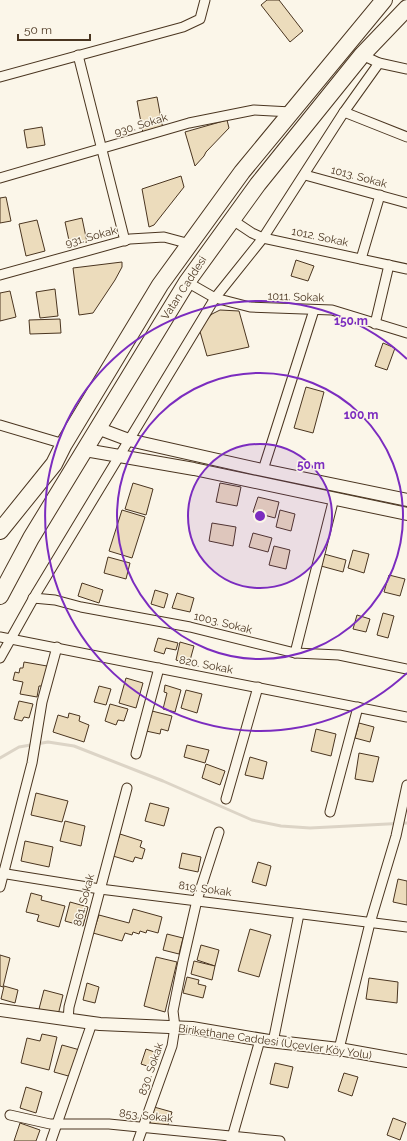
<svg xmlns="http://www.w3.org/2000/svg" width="407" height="1141" viewBox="0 0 407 1141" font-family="Raleway,sans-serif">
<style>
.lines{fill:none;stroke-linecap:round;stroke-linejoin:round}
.stream{stroke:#dcd4c6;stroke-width:3}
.building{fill:#ecdcbc;stroke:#4a3520}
.street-casing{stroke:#4a3520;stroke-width:11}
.secondary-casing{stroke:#4a3520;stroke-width:14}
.highway-casing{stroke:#4a3520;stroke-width:18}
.street{stroke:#fbf6e9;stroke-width:9}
.secondary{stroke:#fbf6e9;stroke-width:12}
.highway{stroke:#fbf6e9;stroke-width:16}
.ring{fill:none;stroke:#7b2cbf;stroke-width:2}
.labels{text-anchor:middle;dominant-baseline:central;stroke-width:3;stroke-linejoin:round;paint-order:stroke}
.street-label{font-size:11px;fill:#4a3520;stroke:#fbf6e9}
.centre{fill:#7b2cbf;stroke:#fbf6e9;stroke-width:2}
.ring-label{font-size:12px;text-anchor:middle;font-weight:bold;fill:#7b2cbf;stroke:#fbf6e9;stroke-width:3;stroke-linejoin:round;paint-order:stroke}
</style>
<rect width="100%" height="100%" fill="#fbf6e9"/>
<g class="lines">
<path class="stream" d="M0 758 19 747 48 742 74 746 163 781 252 820 281 826 310 828 407 823"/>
</g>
<g class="building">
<path d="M267 0H279L303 31 290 42 261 5Z"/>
<path d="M157 97 163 129 143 133 137 101Z"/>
<path d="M227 120 229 128 206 152 204 156 195 166 185 132Z"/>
<path d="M42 127 45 145 27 148 24 130Z"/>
<path d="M181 176 184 187 154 225 149 227 142 189Z"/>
<path d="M6 197 11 221 0 223V198Z"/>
<path d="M82 218 87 242 70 245 65 222Z"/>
<path d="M37 220 45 251 26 256 19 224Z"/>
<path d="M296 260 314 266 308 281 291 276Z"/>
<path d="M122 262V267L115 280 93 313 79 315 73 268Z"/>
<path d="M55 289 58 316 40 318 36 292Z"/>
<path d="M10 291 16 317 0 321V293Z"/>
<path d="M220 310 239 311 249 347 207 356 199 328 212 314Z"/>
<path d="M60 319 61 333 30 334 29 320Z"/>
<path d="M383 343 395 348 387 370 375 366Z"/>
<path d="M306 387 324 392 313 433 294 428Z"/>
<path d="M133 483 153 489 146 515 125 509Z"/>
<path d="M220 483 241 487 237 506 216 502Z"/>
<path d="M258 497 279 502 275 518 253 512Z"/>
<path d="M122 510 145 517 132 558 109 551Z"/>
<path d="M280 510 295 514 291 531 276 527Z"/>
<path d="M212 523 236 527 233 546 209 541Z"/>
<path d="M253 533 272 538 268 552 249 547Z"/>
<path d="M274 546 290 550 286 569 269 565Z"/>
<path d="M353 550 369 554 364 573 348 568Z"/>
<path d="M324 554 346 560 343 572 321 566Z"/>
<path d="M108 557 130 563 126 579 104 573Z"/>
<path d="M389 575 405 579 400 596 384 592Z"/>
<path d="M82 583 103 590 99 603 78 596Z"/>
<path d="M155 590 168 594 164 608 151 604Z"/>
<path d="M177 593 194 598 190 612 172 608Z"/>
<path d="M383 613 394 616 388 638 377 635Z"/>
<path d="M357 615 370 619 366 632 353 629Z"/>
<path d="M158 638 178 643 176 650 166 648 164 654 154 651Z"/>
<path d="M180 642 194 646 189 664 176 660Z"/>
<path d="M24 662 47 666 44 686H39L37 697 20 694 23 682 13 680 15 672 19 673 20 668H23Z"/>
<path d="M126 678 143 683 136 708 119 703Z"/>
<path d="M165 685 181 690 175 712 163 709 167 693 164 692Z"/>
<path d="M99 686 111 689 106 705 94 702Z"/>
<path d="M186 690 202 694 197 713 181 708Z"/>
<path d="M19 701 33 704 29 718 24 717 22 721 14 719Z"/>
<path d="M110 704 128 709 124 721 118 720 116 725 105 721Z"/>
<path d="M152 711 172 716 168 731 161 729 160 734 146 731Z"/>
<path d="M69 713 80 716 79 721 89 725 84 742 53 732 58 715 68 718Z"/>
<path d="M359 723 374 727 370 742 355 738Z"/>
<path d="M316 729 336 734 331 756 311 751Z"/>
<path d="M187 745 209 750 205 763 184 757Z"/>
<path d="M359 753 379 757 373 782 355 779Z"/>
<path d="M250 757 267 762 263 779 245 775Z"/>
<path d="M206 764 225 771 220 785 202 778Z"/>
<path d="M36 793 68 801 62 822 31 815Z"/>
<path d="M150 803 169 808 164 826 145 821Z"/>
<path d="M65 821 85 826 81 846 60 841Z"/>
<path d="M120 834 142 841 140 847 145 849 142 859 135 857 133 862 113 856Z"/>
<path d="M25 841 53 847 49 867 21 861Z"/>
<path d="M182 853 201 857 198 872 179 868Z"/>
<path d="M258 862 271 866 266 886 252 882Z"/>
<path d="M398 879 407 881V905L393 902Z"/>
<path d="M31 893 42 896 41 900 65 906 59 927 37 921 39 915 26 912Z"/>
<path d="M70 902 88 907 83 926 65 921Z"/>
<path d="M133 909 162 917 158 933 147 930 146 933 140 931 139 934 133 932 132 935 125 933 122 941 93 933 99 915 129 923Z"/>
<path d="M250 929 271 935 259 977 238 971Z"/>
<path d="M167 934 183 938 179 954 163 950Z"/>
<path d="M201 945 219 950 215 966 197 960Z"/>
<path d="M0 955 10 958 3 987 0 986Z"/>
<path d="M156 957 177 962 165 1012 144 1006Z"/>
<path d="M194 961 215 966 212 980 191 974Z"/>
<path d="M187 977 199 980 198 984 206 986 203 998 183 993Z"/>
<path d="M369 978 398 982 397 1003 366 999Z"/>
<path d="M87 983 99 987 95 1003 83 1000Z"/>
<path d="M4 986 18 990 15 1003 1 999Z"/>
<path d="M44 990 63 995 58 1015 39 1009Z"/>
<path d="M42 1034 57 1037 49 1070 21 1063 27 1038 40 1041Z"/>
<path d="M62 1045 80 1050 72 1077 54 1072Z"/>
<path d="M146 1049 160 1054 153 1068 141 1064Z"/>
<path d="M275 1063 293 1067 288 1088 270 1084Z"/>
<path d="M344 1073 358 1077 352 1096 338 1091Z"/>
<path d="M26 1087 42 1092 36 1113 20 1108Z"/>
<path d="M154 1107 172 1112 167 1128 150 1123Z"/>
<path d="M393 1118 406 1123 400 1140 387 1135Z"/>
<path d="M20 1123 40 1130 36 1141H14Z"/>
</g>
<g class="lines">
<g class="street-casing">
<g id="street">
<path d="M78 55 125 241"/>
<path d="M362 55 379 63 407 69"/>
<path d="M0 77 183 27 200 19 205 0"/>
<path d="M344 112 407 137"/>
<path d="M305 175 407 203"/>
<path d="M0 178 189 123 254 110 291 112"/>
<path d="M231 219 252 233 263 238 407 269"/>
<path d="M361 259 380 195"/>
<path d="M0 275 130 239 164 237 190 244"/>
<path d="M187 282 215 298 250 307 332 310 407 333"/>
<path d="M375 324 389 265"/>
<path d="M0 425 64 444"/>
<path d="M263 470 314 310"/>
<path d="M33 598 55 600 81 607 190 627 295 653 339 655 407 669"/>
<path d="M0 637 407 717"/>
<path d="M295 653 334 498"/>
<path d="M0 658 37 592 215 298 263 238 344 112 379 63"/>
<path d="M136 754 159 668"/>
<path d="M226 799 258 687"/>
<path d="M330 812 358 707"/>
<path d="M0 873 100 889 407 927"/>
<path d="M0 887 32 763 42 702 57 647"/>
<path d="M68 1020 69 1007 127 788"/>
<path d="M273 1042 299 914"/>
<path d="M339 1049 370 923 396 836 407 785"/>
<path d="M10 1115 50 1124H109L280 1141"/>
<path d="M51 1141 92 1023"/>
<path d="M138 1141 172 1046 175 1027 173 1011 183 961 197 900 219 832"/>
<path d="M231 1141 260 1040"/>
</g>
</g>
<g class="secondary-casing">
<g id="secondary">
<path d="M97 428 129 440 258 469 407 500"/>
<path d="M85 450 194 469 407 514"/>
<path d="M0 1010 100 1024 192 1028 269 1041 339 1049 407 1061"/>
</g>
</g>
<g class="highway-casing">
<g id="highway">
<path d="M0 531 54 464 64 444 160 285 242 172 384 0"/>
<path d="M0 596 31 538 187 282 258 184 362 55 407 8"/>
</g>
</g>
<use href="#street" class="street"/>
<use href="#secondary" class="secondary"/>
<use href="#highway" class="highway"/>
</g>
<circle cx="260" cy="516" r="72" fill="#7b2cbf" fill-opacity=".12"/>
<g class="ring">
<circle cx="260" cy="516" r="72"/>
<circle cx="260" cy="516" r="143"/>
<path d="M407 673A215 215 0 1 1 407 359"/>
</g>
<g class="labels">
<g class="street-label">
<text transform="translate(141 125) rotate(-17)">930. Sokak</text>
<text transform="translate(359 177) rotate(15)">1013. Sokak</text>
<text transform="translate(91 237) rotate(-15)">931. Sokak</text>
<text transform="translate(320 237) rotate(12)">1012. Sokak</text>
<text transform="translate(184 288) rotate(-57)">Vatan Caddesi</text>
<text transform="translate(296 297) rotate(2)">1011. Sokak</text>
<text transform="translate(223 623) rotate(14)">1003. Sokak</text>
<text transform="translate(206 665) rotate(11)">820. Sokak</text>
<text transform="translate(205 889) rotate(8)">819. Sokak</text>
<text transform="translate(84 900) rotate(-75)">861. Sokak</text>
<text transform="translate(275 1042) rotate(8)">Birikethane Caddesi (Üçevler Köy Yolu)</text>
<text transform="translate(151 1069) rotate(-71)">830. Sokak</text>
<text transform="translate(146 1116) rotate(6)">853. Sokak</text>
</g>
</g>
<circle cx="260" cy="516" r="6" class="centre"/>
<g class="ring-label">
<text x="351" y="325">150 m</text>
<text x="361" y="419">100 m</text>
<text x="311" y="469">50 m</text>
</g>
<path d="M18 34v6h72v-6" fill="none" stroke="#4a3520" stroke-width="2"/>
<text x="24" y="34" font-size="12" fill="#4a3520" stroke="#fbf6e9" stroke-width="3" paint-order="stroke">50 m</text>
</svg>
